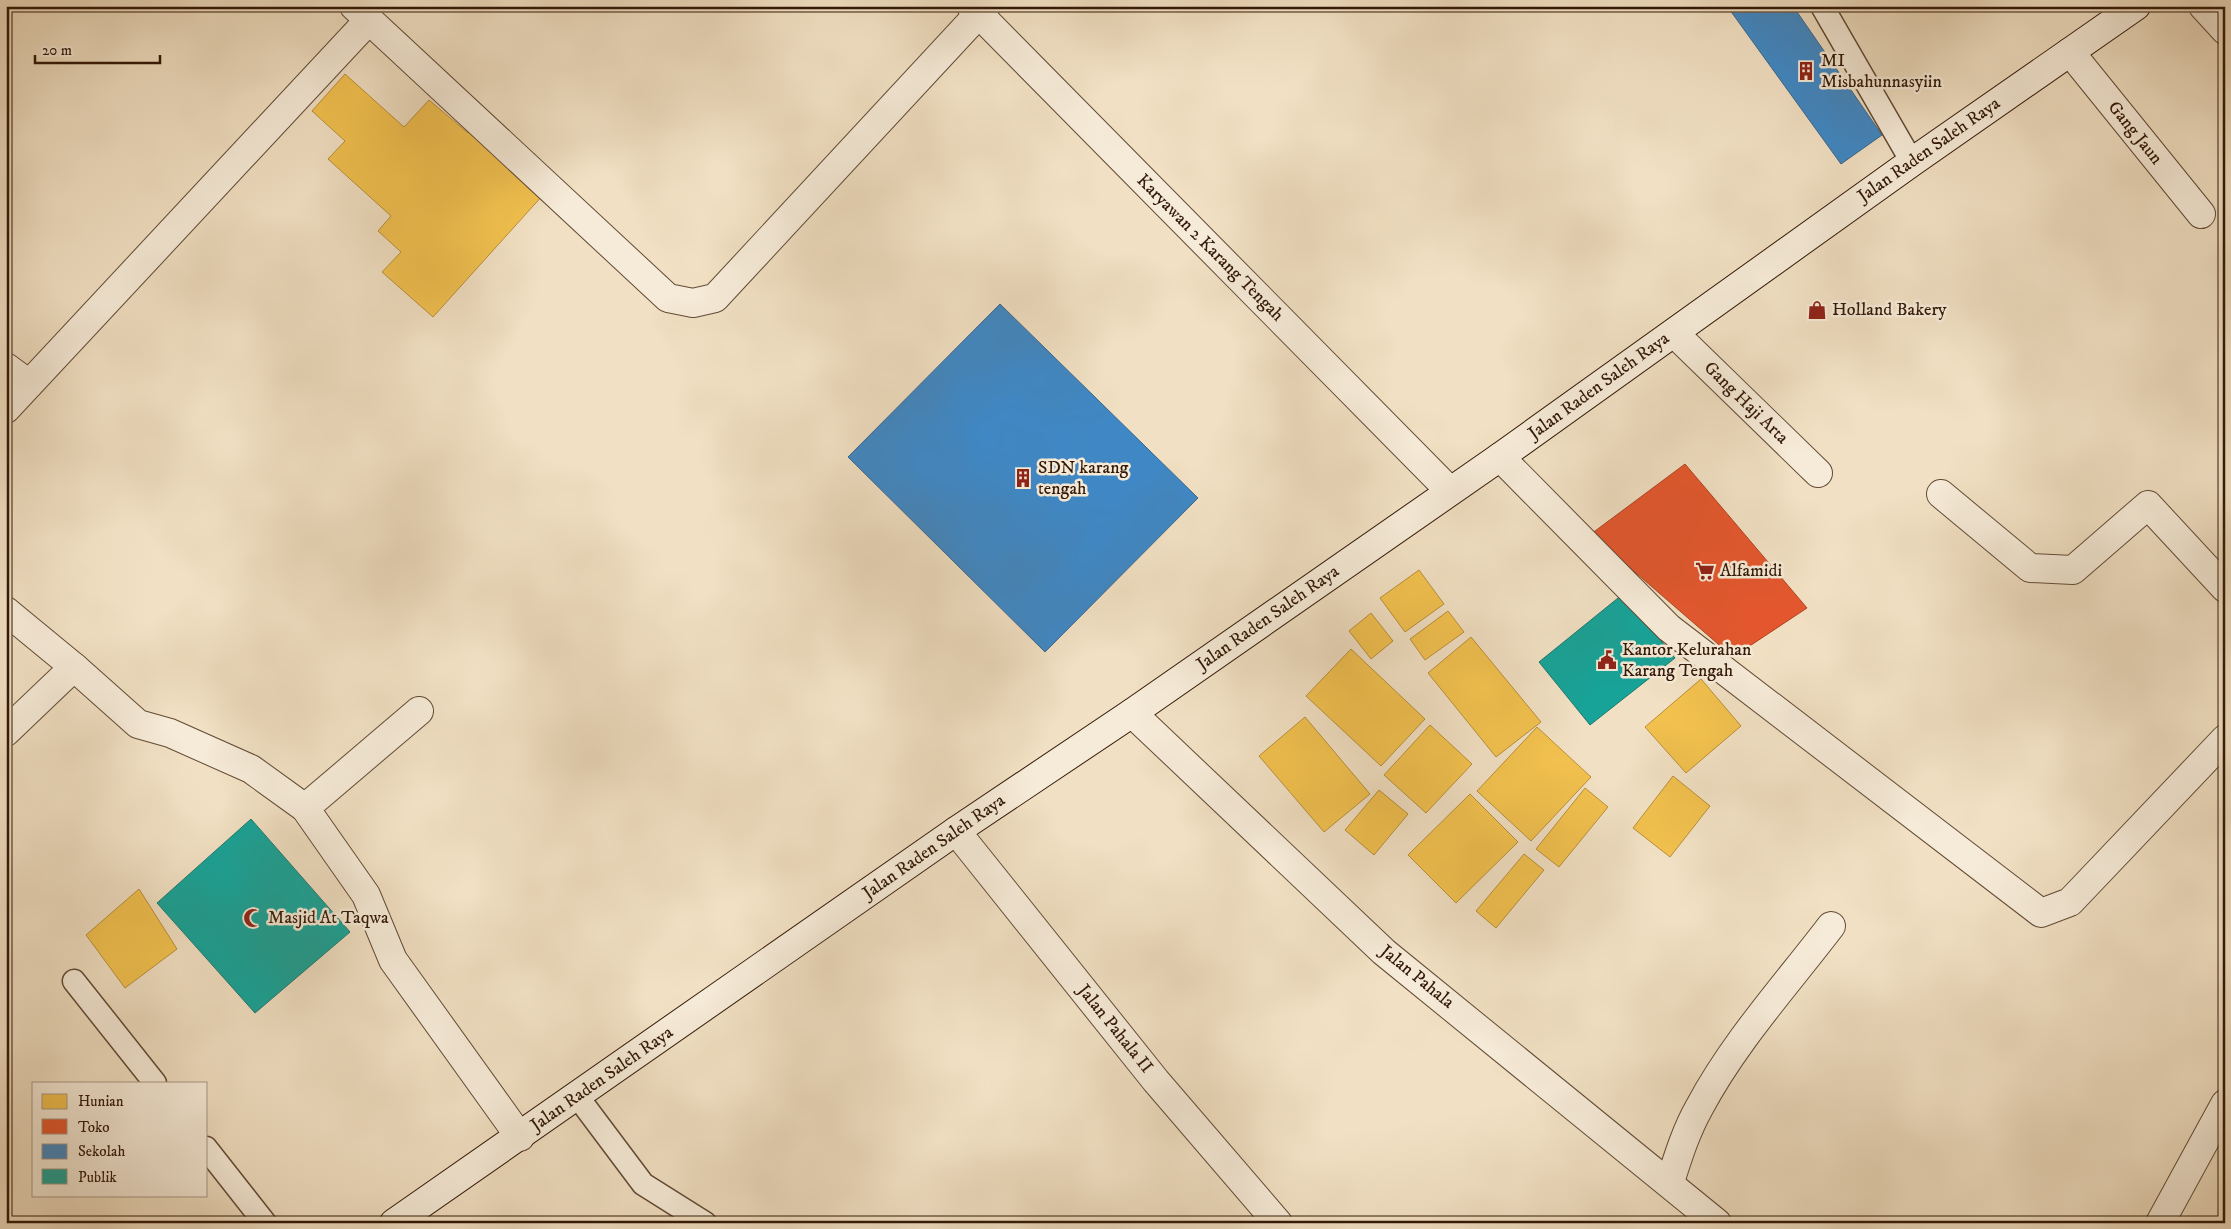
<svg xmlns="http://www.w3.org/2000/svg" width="2231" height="1229" viewBox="0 0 2231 1229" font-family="'IM FELL DW Pica',serif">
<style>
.homes{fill:#f2c14e;stroke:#b88e39}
.shops{fill:#e4572e;stroke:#af4422}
.schools{fill:#3f88c5;stroke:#3b668c}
.public{fill:#17a398;stroke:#1f796c}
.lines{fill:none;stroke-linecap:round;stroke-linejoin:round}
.lane-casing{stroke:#624a36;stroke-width:25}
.street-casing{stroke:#624a36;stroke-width:30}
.secondary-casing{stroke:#321807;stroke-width:30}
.lane{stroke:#f6ebd8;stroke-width:22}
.street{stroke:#f6ebd8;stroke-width:28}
.secondary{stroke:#f6ebd8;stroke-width:28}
.labels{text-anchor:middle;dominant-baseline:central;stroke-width:5;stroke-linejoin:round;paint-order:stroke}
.poi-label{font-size:18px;fill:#321807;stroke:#f6ebd8;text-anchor:start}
.street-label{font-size:18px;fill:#321807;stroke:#f6ebd8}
</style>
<rect width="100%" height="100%" fill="#f1e0c3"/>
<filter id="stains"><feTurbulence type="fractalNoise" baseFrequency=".004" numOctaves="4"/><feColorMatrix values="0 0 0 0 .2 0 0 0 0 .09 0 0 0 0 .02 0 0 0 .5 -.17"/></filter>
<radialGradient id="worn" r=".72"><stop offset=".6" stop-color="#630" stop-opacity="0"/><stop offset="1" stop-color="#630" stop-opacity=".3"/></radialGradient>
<g class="homes">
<path d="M345 74 404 127 429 100 468 133 470 130 543 195 433 317 382 272 401 252 378 231 391 216 328 159 345 141 312 111Z"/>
<path d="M1419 570 1444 604 1405 632 1380 598Z"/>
<path d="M1448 611 1464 632 1425 660 1410 639Z"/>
<path d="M1371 613 1393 641 1371 659 1349 631Z"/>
<path d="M1471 637 1541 722 1496 757 1428 673Z"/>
<path d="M1351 649 1425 719 1381 766 1306 696Z"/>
<path d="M1701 679 1741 726 1686 773 1645 727Z"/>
<path d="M1305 717 1370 794 1324 832 1259 756Z"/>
<path d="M1430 725 1472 764 1426 813 1384 775Z"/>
<path d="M1537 727 1591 777 1531 841 1477 791Z"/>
<path d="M1673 776 1710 806 1670 857 1633 828Z"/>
<path d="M1585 788 1608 807 1559 867 1536 849Z"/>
<path d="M1379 790 1408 814 1374 855 1345 830Z"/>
<path d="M1470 794 1518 842 1456 903 1408 855Z"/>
<path d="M1524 854 1544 870 1496 928 1476 911Z"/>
<path d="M139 889 177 949 125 988 86 935Z"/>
</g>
<path class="shops" d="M1685 464 1807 608 1733 657 1591 534Z"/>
<g class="schools">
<path d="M1727 6H1793L1882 135 1841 164Z"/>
<path d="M1000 304 1198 498 1045 652 848 457Z"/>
</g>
<g class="public">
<path d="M1623 594 1675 658 1590 725 1539 662Z"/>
<path d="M251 819 350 932 255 1013 157 903Z"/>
</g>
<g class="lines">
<g class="lane-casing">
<g id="lane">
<path d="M1822 6 1912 162"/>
<path d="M74 981 155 1083"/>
<path d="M577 1096 643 1184 705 1223"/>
<path d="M206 1148 265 1223"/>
</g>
</g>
<g class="street-casing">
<g id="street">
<path d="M354 6 668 298 693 303 715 298 986 6"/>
<path d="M971 6 1450 491"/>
<path d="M2203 6 2225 30"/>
<path d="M2070 52 2201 214"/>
<path d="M1674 333 1818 473"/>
<path d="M6 367 29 384"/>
<path d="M6 409 369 20"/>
<path d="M1500 457 1669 628 2041 913 2070 902 2225 739"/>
<path d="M1941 494 2030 568 2073 570 2148 505 2225 588"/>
<path d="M6 611 74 667 138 724 170 733 251 769 305 808 366 895 393 960 520 1137"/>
<path d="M1132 713 1384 952 1717 1223"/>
<path d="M6 732 74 667"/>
<path d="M305 808 419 711"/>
<path d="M956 831 1156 1081 1278 1223"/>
<path d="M1670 1182C1678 1157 1686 1131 1699 1108 1734 1042 1786 985 1831 926"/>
<path d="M2160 1223 2225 1104"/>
</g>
</g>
<g class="secondary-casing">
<path id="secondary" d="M394 1223 956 831 1132 713 1500 457 1912 162 2136 6"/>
</g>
<use href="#lane" class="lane"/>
<use href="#street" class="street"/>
<use href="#secondary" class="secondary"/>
</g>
<defs>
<g id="building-bare" transform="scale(1.5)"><path d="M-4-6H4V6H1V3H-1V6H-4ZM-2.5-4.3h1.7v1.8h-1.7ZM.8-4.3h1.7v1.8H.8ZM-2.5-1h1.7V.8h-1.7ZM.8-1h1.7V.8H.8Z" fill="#8f2418" stroke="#f6ebd8" stroke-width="2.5" paint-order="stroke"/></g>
<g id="shop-bare" transform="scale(1.5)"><path d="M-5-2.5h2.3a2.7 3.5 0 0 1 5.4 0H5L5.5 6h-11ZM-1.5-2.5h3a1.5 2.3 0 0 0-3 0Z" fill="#8f2418" stroke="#f6ebd8" stroke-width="2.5" paint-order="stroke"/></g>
<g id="supermarket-bare" transform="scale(1.5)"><path d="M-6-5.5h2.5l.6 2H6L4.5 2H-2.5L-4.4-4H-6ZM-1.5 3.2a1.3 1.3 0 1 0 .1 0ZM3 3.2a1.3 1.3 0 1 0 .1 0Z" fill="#8f2418" stroke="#f6ebd8" stroke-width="2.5" paint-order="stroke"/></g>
<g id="civic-bare" transform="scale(1.5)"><path d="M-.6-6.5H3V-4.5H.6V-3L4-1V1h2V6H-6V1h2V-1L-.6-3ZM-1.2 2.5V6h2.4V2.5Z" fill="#8f2418" stroke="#f6ebd8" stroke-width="2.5" paint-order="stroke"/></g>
<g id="mosque-bare" transform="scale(1.5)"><path d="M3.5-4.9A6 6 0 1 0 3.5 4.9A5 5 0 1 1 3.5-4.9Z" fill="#8f2418" stroke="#f6ebd8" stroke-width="2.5" paint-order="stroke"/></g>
</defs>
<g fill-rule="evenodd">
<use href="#building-bare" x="1806" y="71"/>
<use href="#shop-bare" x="1817" y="310"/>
<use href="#building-bare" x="1023" y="478"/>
<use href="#supermarket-bare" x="1705" y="571"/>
<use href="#civic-bare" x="1607" y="660"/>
<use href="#mosque-bare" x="253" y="918"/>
</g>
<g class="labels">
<g class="poi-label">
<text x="1821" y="61">MI<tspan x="1821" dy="21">Misbahunnasyiin</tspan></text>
<text x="1832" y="310">Holland Bakery</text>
<text x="1038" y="468">SDN karang<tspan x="1038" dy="21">tengah</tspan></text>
<text x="1720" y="571">Alfamidi</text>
<text x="1622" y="650">Kantor Kelurahan<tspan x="1622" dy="21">Karang Tengah</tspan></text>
<text x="268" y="918">Masjid At Taqwa</text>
</g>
<g class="street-label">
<text transform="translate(2135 133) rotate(51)">Gang Jaun</text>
<text transform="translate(1929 150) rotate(-35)">Jalan Raden Saleh Raya</text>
<text transform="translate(1210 248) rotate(45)">Karyawan 2 Karang Tengah</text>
<text transform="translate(1599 386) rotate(-36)">Jalan Raden Saleh Raya</text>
<text transform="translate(1746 403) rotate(44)">Gang Haji Arta</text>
<text transform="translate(1268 618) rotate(-35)">Jalan Raden Saleh Raya</text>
<text transform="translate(934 847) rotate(-35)">Jalan Raden Saleh Raya</text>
<text transform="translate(1417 977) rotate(39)">Jalan Pahala</text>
<text transform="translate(1115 1029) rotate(51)">Jalan Pahala II</text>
<text transform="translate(602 1079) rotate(-35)">Jalan Raden Saleh Raya</text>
</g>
</g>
<rect width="2231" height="1229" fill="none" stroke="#f1e0c3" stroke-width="25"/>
<rect x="8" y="8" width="2216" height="1214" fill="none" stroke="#321807" stroke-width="2.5"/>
<rect x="12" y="12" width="2206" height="1204" fill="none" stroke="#321807"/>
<rect x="32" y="1082" width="175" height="115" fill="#f6ebd8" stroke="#a89784"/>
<rect x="42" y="1094" width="25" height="15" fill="#f2c14e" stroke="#a89784"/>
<text x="78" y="1106" font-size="15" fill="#321807">Hunian</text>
<rect x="42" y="1119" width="25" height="15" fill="#e4572e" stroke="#a89784"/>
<text x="78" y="1132" font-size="15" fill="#321807">Toko</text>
<rect x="42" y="1144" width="25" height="15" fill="#3f88c5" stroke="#a89784"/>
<text x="78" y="1156" font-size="15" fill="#321807">Sekolah</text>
<rect x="42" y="1169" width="25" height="15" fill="#17a398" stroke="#a89784"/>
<text x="78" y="1182" font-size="15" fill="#321807">Publik</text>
<path d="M35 55v8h125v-8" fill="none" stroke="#321807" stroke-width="2.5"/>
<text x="42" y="55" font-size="15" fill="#321807" stroke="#f6ebd8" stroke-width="4" paint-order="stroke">20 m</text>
<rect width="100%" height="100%" filter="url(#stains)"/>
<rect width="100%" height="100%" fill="url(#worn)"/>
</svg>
